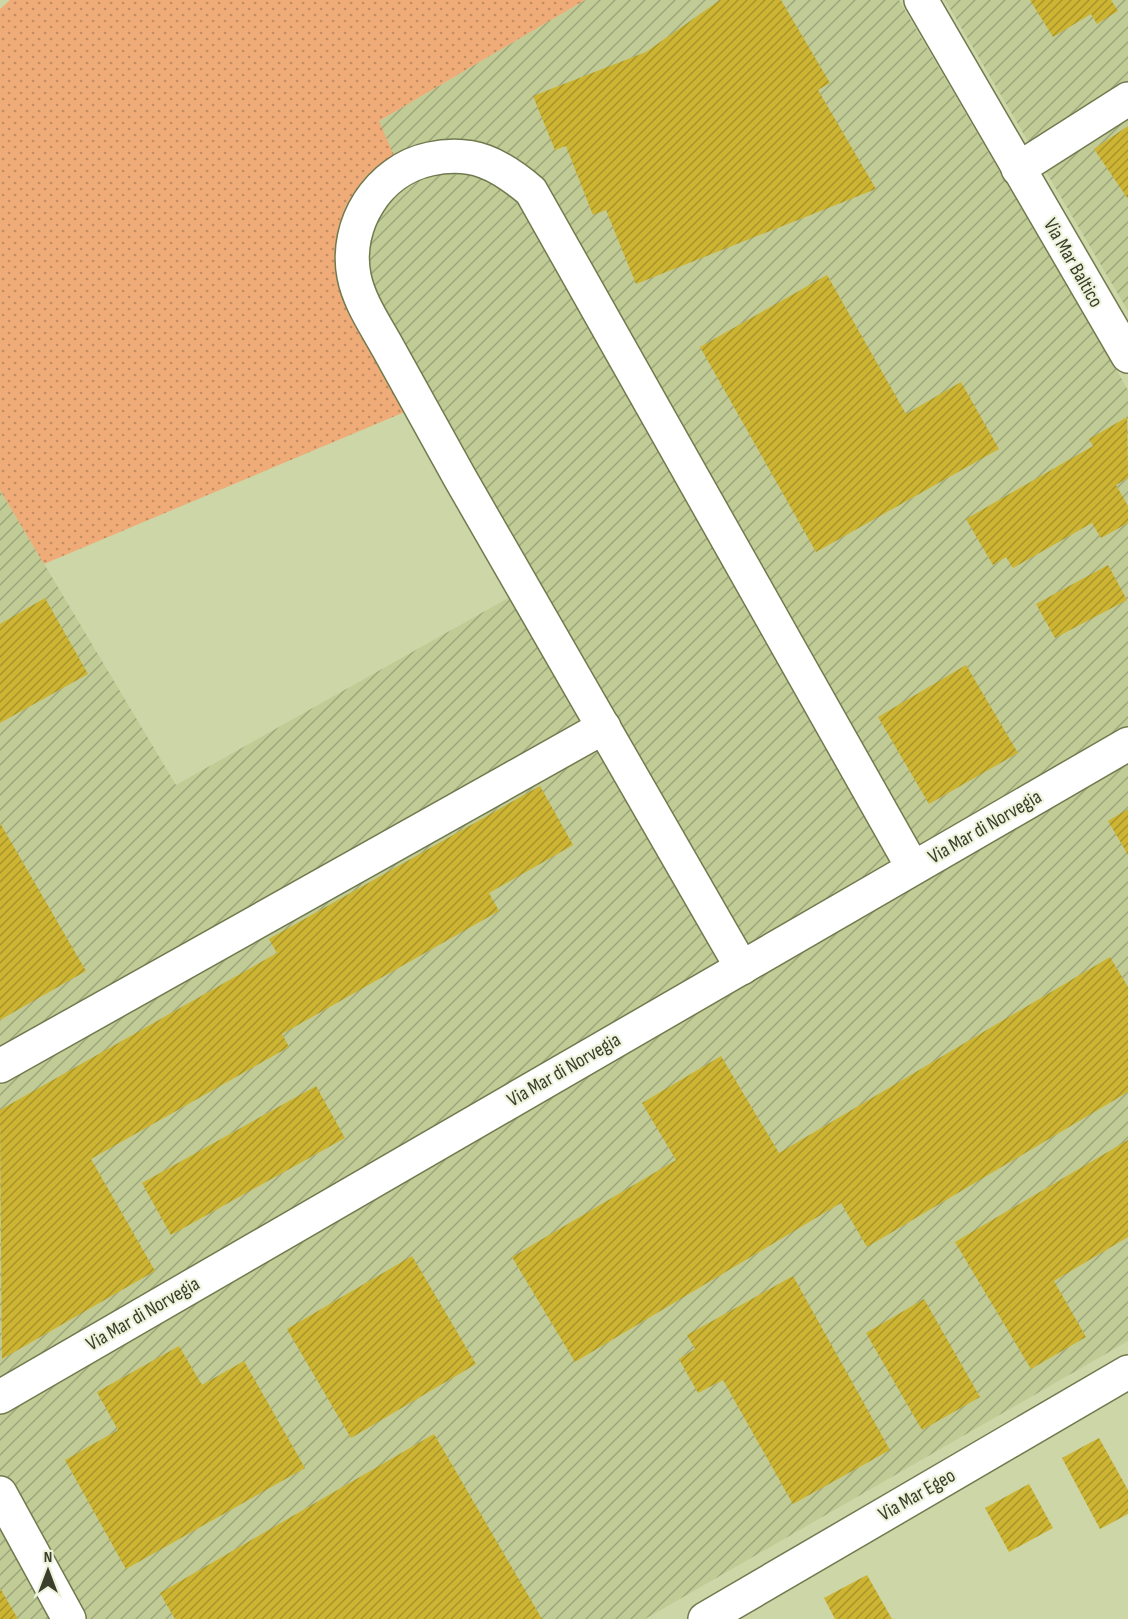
<svg xmlns="http://www.w3.org/2000/svg" width="1128" height="1619" viewBox="0 0 1128 1619" font-family="'Sofia Sans Condensed',sans-serif">
<style>
.industrial{fill:url(#industrial-furrows)}
.grass{fill:url(#grass-dots)}
.building{fill:url(#building-hatch)}
.lines{fill:none;stroke-linecap:round;stroke-linejoin:round}
.minor-casing{stroke:#717a4e;stroke-width:36}
.minor{stroke:#fff;stroke-width:33}
.labels{text-anchor:middle;dominant-baseline:central;stroke-width:4.5;stroke-linejoin:round;paint-order:stroke}
.street-label{font-size:20px;fill:#3a3e2b;stroke:#eef4dc}
</style>
<defs>
<pattern id="industrial-furrows" width="10" height="10" patternUnits="userSpaceOnUse" patternTransform="scale(1.5)"><rect width="10" height="10" fill="#c0cb96"/><path d="M-1 1l2-2M0 10L10 0M9 11l2-2" fill="none" stroke="#9da67b"/></pattern>
<pattern id="grass-dots" width="8" height="8" patternUnits="userSpaceOnUse" patternTransform="scale(1.5)"><rect width="8" height="8" fill="#f0ac78"/><path d="M2 2h.1M6 6h.1" fill="none" stroke="#c38d63" stroke-width="1.8" stroke-linecap="round"/></pattern>
<pattern id="building-hatch" width="6" height="6" patternUnits="userSpaceOnUse" patternTransform="scale(1.5)"><rect width="6" height="6" fill="#cdb433"/><path d="M-1 1l2-2M0 6l6-6M5 7l2-2" fill="none" stroke="#a7942b"/></pattern>
</defs>
<rect width="100%" height="100%" fill="#ccd6a7"/>
<g class="industrial">
<path d="M585 0H899L1128 390V1341L645 1619H0V490L176 785 510 597 345 301 335 254 345 207 367 175 379 121Z"/>
<path d="M945 0H1128V311Z"/>
</g>
<path class="grass" d="M10 0H585L379 121 395 158 367 175 345 207 335 254 345 301 407 411 44 564 0 490V9Z"/>
<g class="building">
<path d="M720 0H781L830 83 818 90 876 189 636 284 606 210 593 215 566 146 555 150 533 96 646 52Z"/>
<path d="M1030 0H1111L1118 11 1097 24 1091 14 1053 37Z"/>
<path d="M1128 126V199L1094 149Z"/>
<path d="M827 275 906 414 961 382 999 449 816 552 700 347Z"/>
<path d="M1127 417 1128 478 1116 485 1128 506V523L1101 538 1092 523 1013 568 1006 557 993 565 966 519 1093 446 1089 439Z"/>
<path d="M1108 565 1127 600 1055 638 1036 604Z"/>
<path d="M45 598 88 674 0 723V624Z"/>
<path d="M966 665 1018 753 929 804 878 717Z"/>
<path d="M540 786 573 845 489 893 499 911 282 1034 289 1047 91 1159 155 1271 2 1359 0 1110 277 953 269 939Z"/>
<path d="M1128 809V855L1108 821Z"/>
<path d="M0 823 86 971 0 1020Z"/>
<path d="M1110 957 1128 987V1092L867 1247 841 1203 575 1362 512 1257 676 1160 642 1103 721 1056 779 1153Z"/>
<path d="M316 1086 345 1138 171 1235 142 1183Z"/>
<path d="M1128 1140V1237L1054 1281 1086 1337 1031 1369 955 1242Z"/>
<path d="M412 1256 476 1364 351 1438 287 1329Z"/>
<path d="M793 1276 890 1450 793 1504 723 1380 698 1393 679 1359 695 1349 687 1335Z"/>
<path d="M924 1299 980 1397 922 1430 866 1333Z"/>
<path d="M179 1346 202 1385 244 1361 305 1468 126 1569 65 1460 118 1430 97 1392Z"/>
<path d="M434 1434 542 1619H175L160 1593Z"/>
<path d="M1099 1438 1128 1490V1514L1100 1529 1062 1458Z"/>
<path d="M1029 1484 1053 1528 1009 1552 985 1508Z"/>
<path d="M867 1575 892 1619H835L824 1598Z"/>
<path d="M0 1588 18 1619H0Z"/>
</g>
<g class="lines">
<g class="minor-casing">
<g id="minor">
<path d="M921 0 1128 356"/>
<path d="M1018 169 1128 99"/>
<path d="M742 968C648 805 554 641 460 478 436 435 412 392 388 348 376 326 359 302 354 276 344 225 378 170 430 159 473 150 499 164 531 191L913 868"/>
<path d="M0 1066 604 727"/>
<path d="M0 1397 1128 744"/>
<path d="M0 1493 69 1619"/>
<path d="M705 1619 1128 1372"/>
</g>
</g>
<use href="#minor" class="minor"/>
</g>
<g class="labels">
<g class="street-label">
<text transform="translate(1073 263) rotate(60)">Via Mar Baltico</text>
<text transform="translate(985 827) rotate(-30)">Via Mar di Norvegia</text>
<text transform="translate(564 1070) rotate(-30)">Via Mar di Norvegia</text>
<text transform="translate(143 1314) rotate(-30)">Via Mar di Norvegia</text>
<text transform="translate(917 1495) rotate(-30)">Via Mar Egeo</text>
</g>
</g>
<g transform="translate(48 1571)" stroke="#eef4dc" stroke-width="4.5" paint-order="stroke">
<path d="M0-4.5L10 22L0 15L-10 22Z" fill="#3a3e2b"/>
<text y="-9" font-size="16" font-weight="bold" text-anchor="middle" fill="#3a3e2b">N</text>
</g>
</svg>
